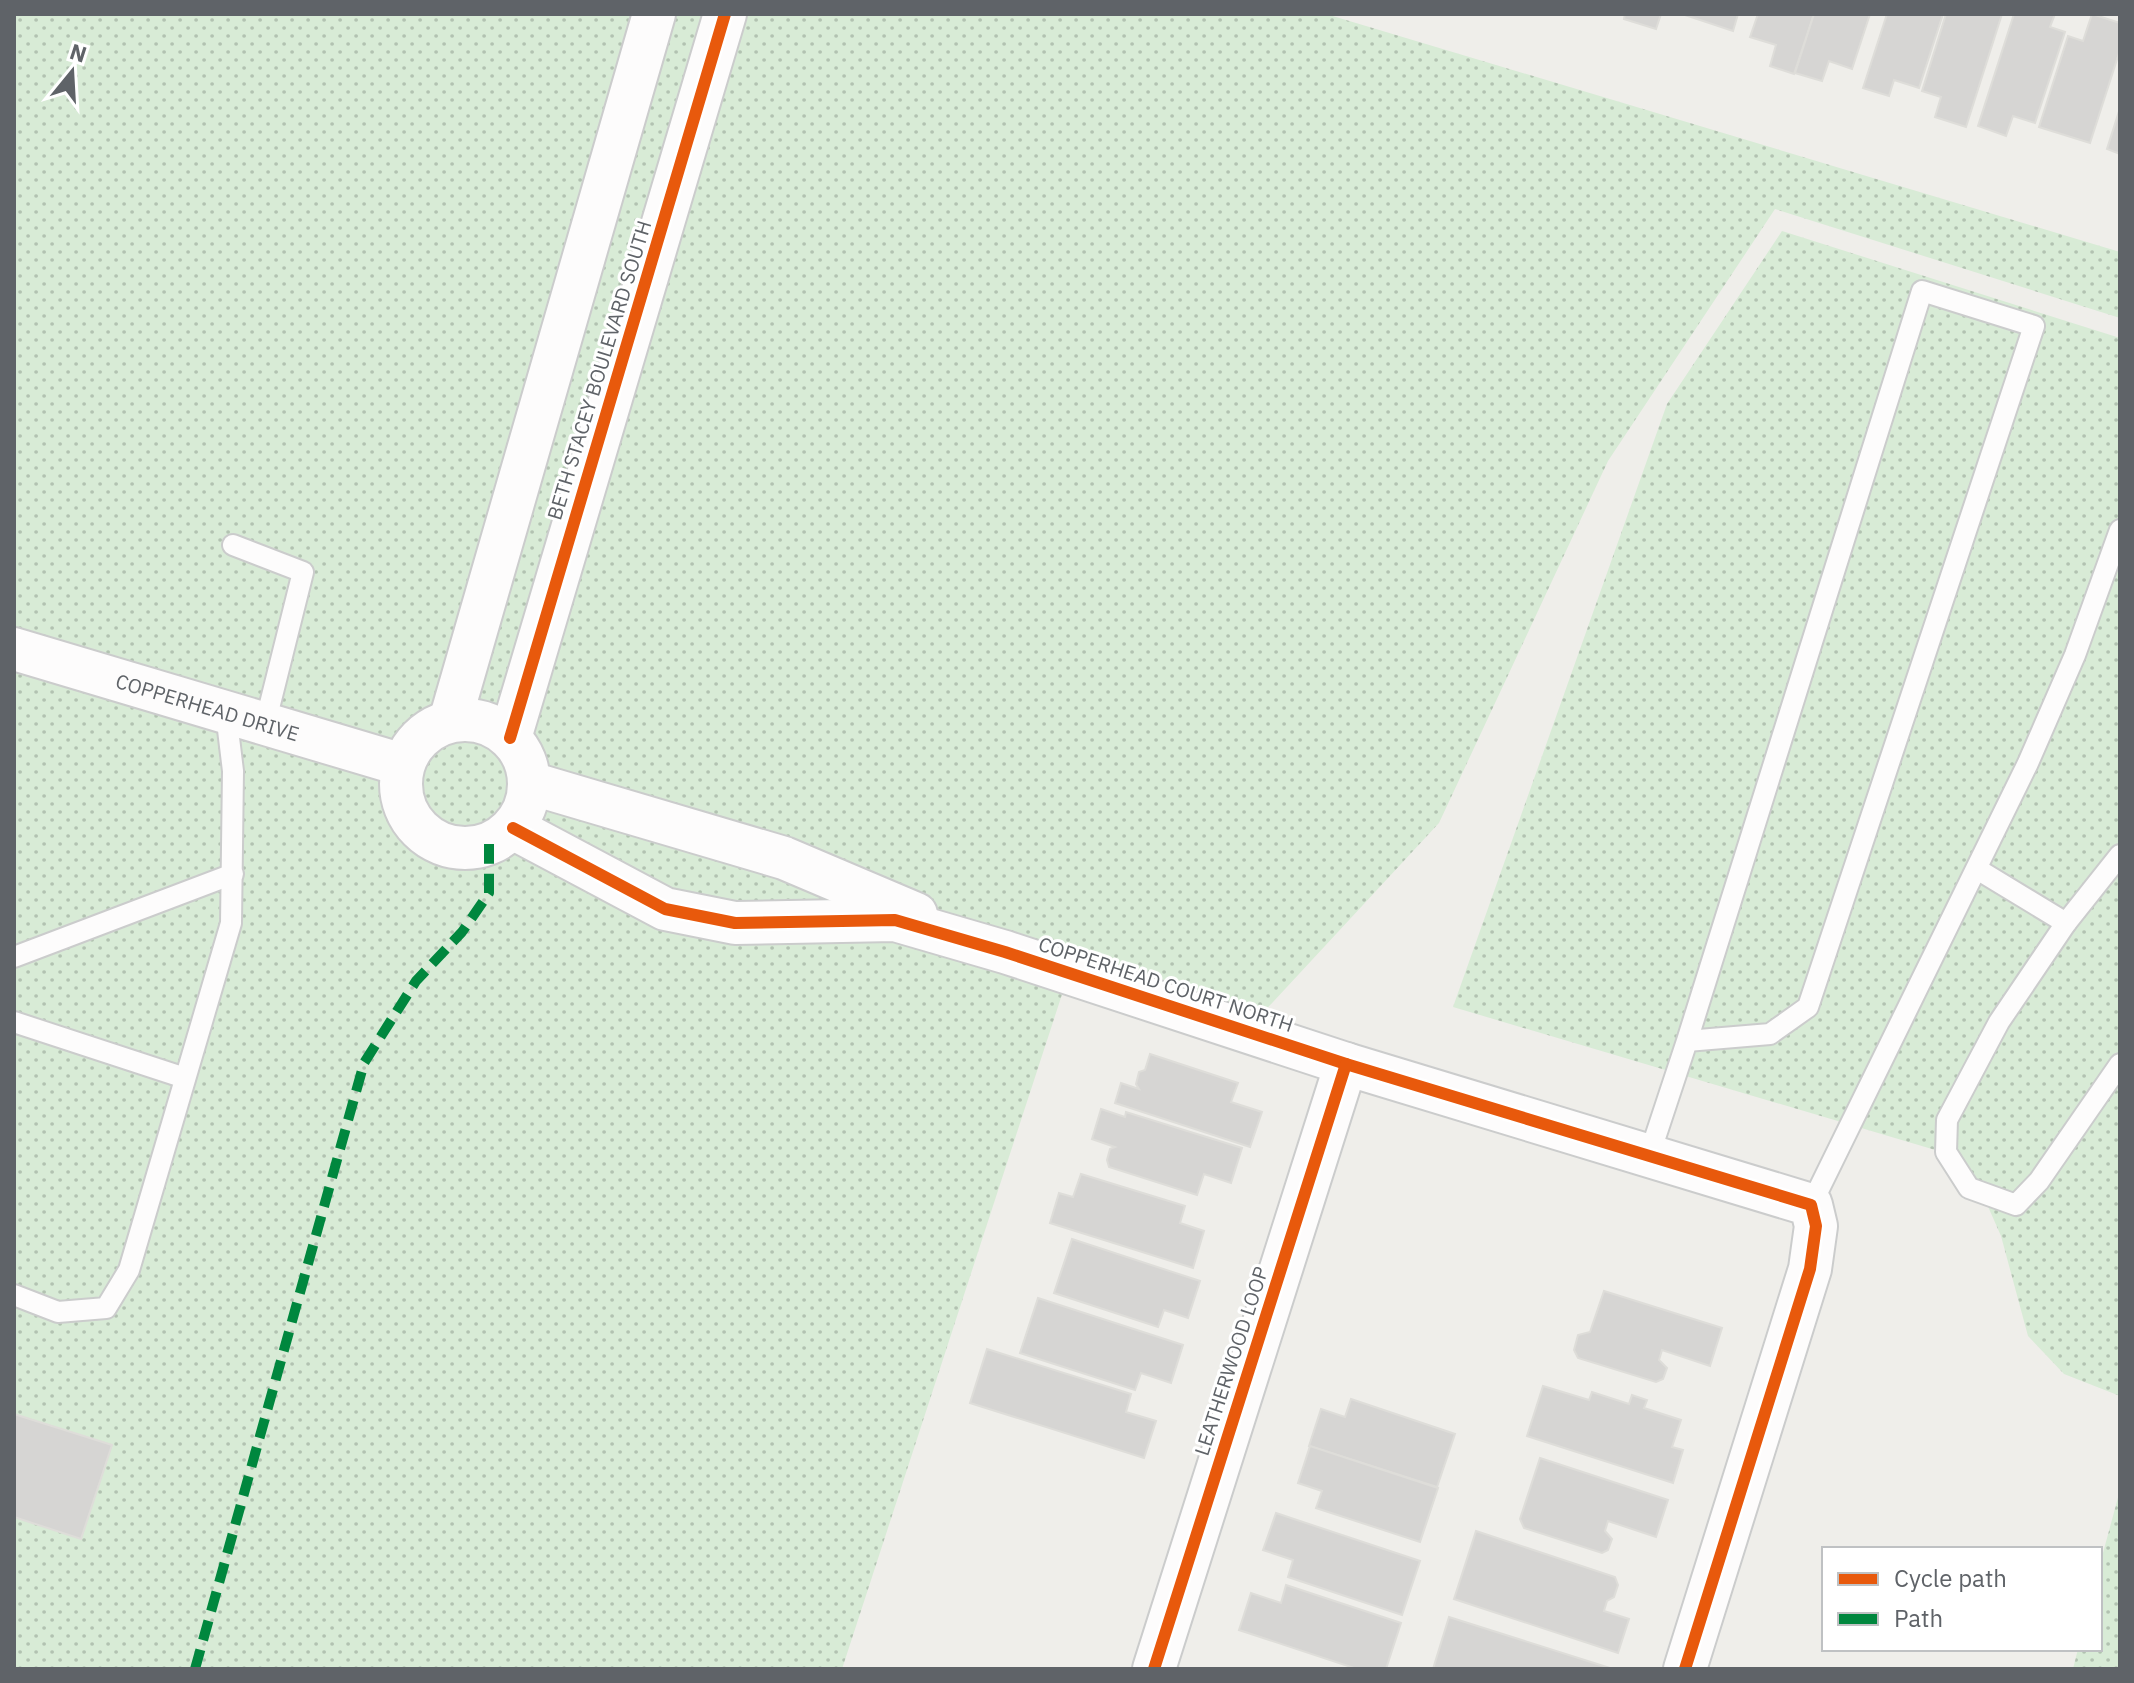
<svg xmlns="http://www.w3.org/2000/svg" width="2134" height="1683" viewBox="0 0 2134 1683" font-family="'IBM Plex Sans',sans-serif">
<style>
.grass{fill:url(#grass-dots)}
.building{fill:#d6d5d3;stroke:#deddd9;stroke-width:2}
.lines{fill:none;stroke-linecap:round;stroke-linejoin:round}
.lane-casing{stroke:#cbcccc;stroke-width:24}
.street-casing{stroke:#cbcccc;stroke-width:46}
.lane{stroke:#fdfcfc;stroke-width:20}
.street{stroke:#fdfcfc;stroke-width:42}
.quiet{stroke:#00873e;stroke-width:10;stroke-dasharray:20 10;stroke-linecap:butt}
.cycleway-casing{stroke:#fff;stroke-width:17}
.cycleway{stroke:#e8590c;stroke-width:12}
.labels{text-anchor:middle;dominant-baseline:central;stroke-width:6;stroke-linejoin:round;paint-order:stroke}
.street-label{font-size:20px;fill:#5f6368;stroke:#fff}
</style>
<defs>
<pattern id="grass-dots" width="8" height="8" patternUnits="userSpaceOnUse" patternTransform="scale(2)"><rect width="8" height="8" fill="#d8ebd6"/><path d="M2 2h.1M6 6h.1" fill="none" stroke="#b2c2b1" stroke-width="1.8" stroke-linecap="round"/></pattern>
</defs>
<rect width="100%" height="100%" fill="#efeeea"/>
<g class="grass">
<path d="M14 14H1326L2120 252V318L1775 209 1608 461 1439 823 1246 1031 1069 973 842 1669H14Z"/>
<path d="M1782 231 2120 338V1396L2064 1374 2028 1336 2001 1236 1979 1186 1942 1152 1453 1007 1667 404Z"/>
<path d="M2120 1490V1669H2073L2078 1649H2100V1564Z"/>
</g>
<g class="building">
<path d="M1625 14H1661L1656 29 1624 19Z"/>
<path d="M1682 14H1738L1733 31Z"/>
<path d="M1758 14H1814L1794 74 1770 66 1776 45 1750 37Z"/>
<path d="M1814 14H1870L1852 69 1829 61 1822 81 1795 73Z"/>
<path d="M1887 14H1943L1919 88 1894 80 1889 96 1863 88Z"/>
<path d="M1946 14H2002L1966 127 1935 117 1941 97 1922 91Z"/>
<path d="M2014 14H2055L2050 27 2065 32 2035 123 2013 116 2006 136 1978 126Z"/>
<path d="M2092 14 2120 23V50L2090 143 2039 127 2068 36 2083 41Z"/>
<path d="M2120 108V154L2107 149Z"/>
<path d="M1150 1054 1238 1083 1231 1102 1262 1112 1250 1147 1115 1103 1121 1083 1139 1089 1136 1084 1139 1072 1145 1070Z"/>
<path d="M1101 1109 1125 1117 1126 1112 1242 1148 1231 1183 1204 1174 1197 1195 1109 1167 1107 1160 1110 1149 1115 1147 1092 1139Z"/>
<path d="M1081 1174 1185 1206 1180 1223 1204 1231 1193 1268 1050 1223 1059 1193 1073 1197Z"/>
<path d="M1072 1239 1200 1281 1188 1318 1164 1310 1158 1327 1054 1293Z"/>
<path d="M1604 1291 1722 1328 1710 1366 1662 1350 1659 1360 1667 1368 1663 1379 1656 1382 1578 1358 1574 1350 1578 1335 1590 1332Z"/>
<path d="M1038 1298 1183 1345 1171 1383 1141 1373 1135 1390 1020 1353Z"/>
<path d="M987 1349 1131 1394 1126 1412 1156 1421 1144 1458 970 1403Z"/>
<path d="M1543 1386 1589 1400 1592 1392 1629 1404 1632 1395 1647 1400 1644 1408 1681 1420 1672 1447 1683 1450 1673 1483 1527 1436Z"/>
<path d="M1351 1399 1455 1434 1437 1487 1309 1446 1321 1409 1345 1417Z"/>
<path d="M14 1414 112 1445 81 1539 14 1517Z"/>
<path d="M1310 1446 1438 1488 1420 1542 1316 1508 1322 1491 1298 1483Z"/>
<path d="M1540 1458 1668 1500 1656 1537 1608 1521 1605 1531 1612 1539 1608 1550 1602 1553 1524 1528 1520 1519Z"/>
<path d="M1276 1513 1420 1561 1402 1615 1288 1577 1293 1560 1263 1550Z"/>
<path d="M1476 1531 1615 1577 1618 1585 1614 1597 1607 1601 1604 1611 1629 1619 1618 1653 1454 1599Z"/>
<path d="M1286 1585 1401 1623 1386 1669H1357L1239 1630 1251 1593 1281 1603Z"/>
<path d="M1449 1617 1613 1669H1433Z"/>
</g>
<g class="lines">
<g class="lane-casing">
<g id="lane">
<path d="M233 545 303 572 265 724"/>
<path d="M2120 855 2066 923 1999 1022 1947 1120 1946 1152 1969 1188 2016 1205 2039 1181 2120 1064"/>
<path d="M1977 869 2066 923"/>
<path d="M14 957 233 874"/>
<path d="M14 1022 185 1078"/>
<path d="M1649 1156 1687 1041 1922 291 2034 326 1808 1007 1770 1034 1687 1041"/>
<path d="M1811 1205 2028 763 2075 655 2120 530"/>
<path d="M14 1295 58 1312 106 1308 129 1270 231 923 233 771 226 713"/>
</g>
</g>
<g class="street-casing">
<g id="street">
<path id="s1" d="M14 649 403 765"/>
<circle cx="465" cy="784" r="64"/>
<path d="M450 721 654 14"/>
<path d="M510 738 725 14"/>
<path d="M530 783 784 858 916 914"/>
<path d="M513 828 665 909 735 923 895 920 1005 952 1346 1064 1811 1205 1816 1226 1810 1269 1685 1669"/>
<path d="M1154 1669 1346 1064"/>
</g>
</g>
<use href="#lane" class="lane"/>
<use href="#street" class="street"/>
<path class="quiet" d="M195 1669 364 1063 416 981 462 932 489 893V844"/>
<g class="cycleway-casing">
<g id="cycleway">
<path d="M510 738 725 14"/>
<path d="M513 828 665 909 735 923 895 920 1005 952 1346 1064 1811 1205 1816 1226 1810 1269 1685 1669"/>
<path d="M1154 1669 1346 1064"/>
</g>
</g>
<use href="#cycleway" class="cycleway"/>
</g>
<g class="labels">
<g class="street-label">
<text transform="translate(599 370) rotate(-73)">BETH STACEY BOULEVARD SOUTH</text>
<text stroke="none"><textPath href="#s1" startOffset="202">COPPERHEAD DRIVE</textPath></text>
<text transform="translate(1166 984) rotate(18)">COPPERHEAD COURT NORTH</text>
<text transform="translate(1231 1361) rotate(-72)">LEATHERWOOD LOOP</text>
</g>
</g>
<rect width="2134" height="1683" fill="none" stroke="#5f6368" stroke-width="32"/>
<rect x="1822" y="1547" width="280" height="104" fill="#ffffff" stroke="#bfc1c3" stroke-width="2"/>
<rect x="1838" y="1573" width="40" height="12" fill="#e8590c" stroke="#bfc1c3" stroke-width="2"/>
<text x="1894" y="1587" font-size="24" fill="#5f6368">Cycle path</text>
<rect x="1838" y="1613" width="40" height="12" fill="#00873e" stroke="#bfc1c3" stroke-width="2"/>
<text x="1894" y="1627" font-size="24" fill="#5f6368">Path</text>
<g transform="translate(72 72) rotate(18)" stroke="#ffffff" stroke-width="6" paint-order="stroke">
<path d="M0-6L14 30L0 20L-14 30Z" fill="#5f6368"/>
<text y="-12" font-size="22" font-weight="bold" text-anchor="middle" fill="#5f6368">N</text>
</g>
</svg>
